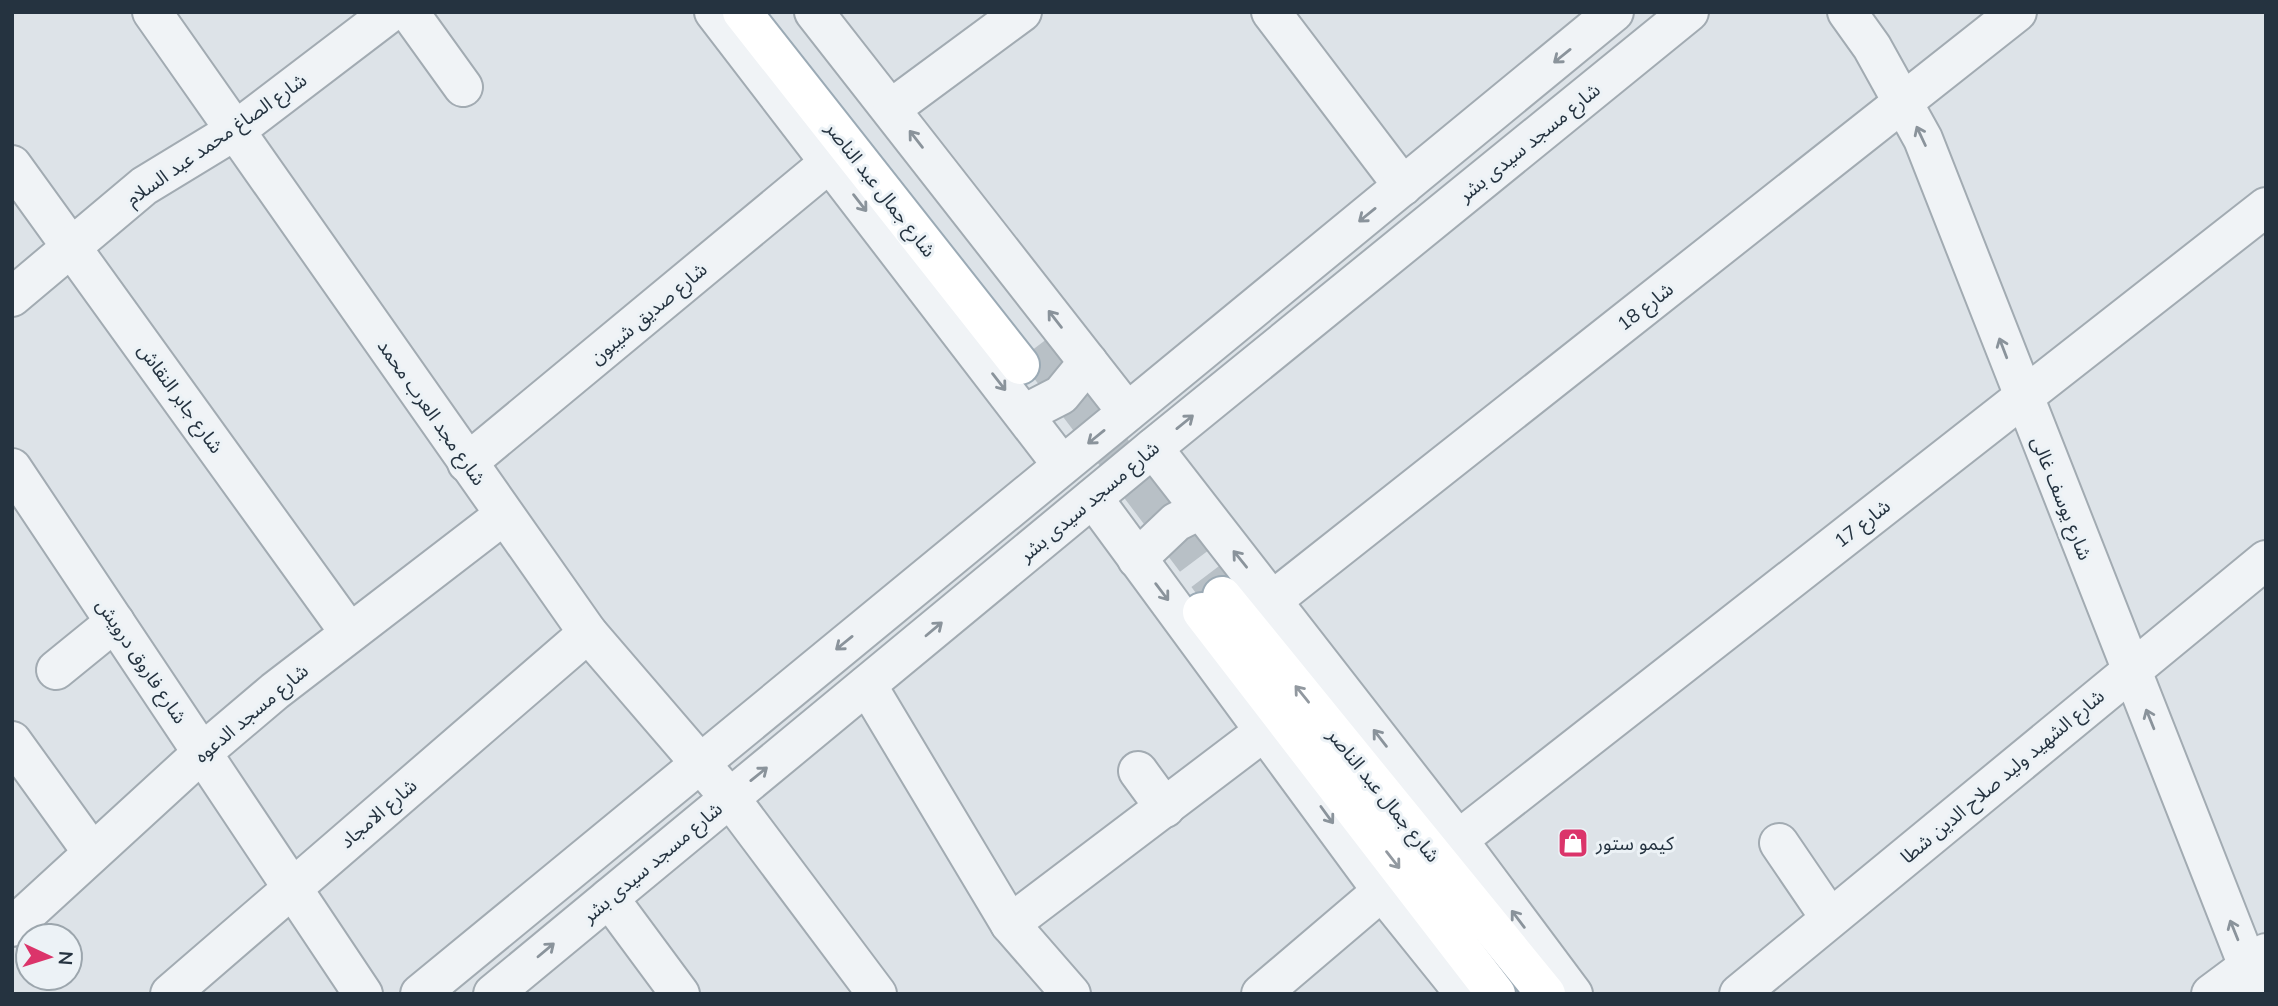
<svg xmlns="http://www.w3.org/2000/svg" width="2278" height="1006" viewBox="0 0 2278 1006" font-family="Mulish,'Noto Sans Arabic',sans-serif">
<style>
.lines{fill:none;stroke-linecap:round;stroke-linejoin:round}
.major-tunnel{stroke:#b8c0c6;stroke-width:38;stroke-dasharray:38 19;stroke-linecap:butt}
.minor-casing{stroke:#a2abb2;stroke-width:42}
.major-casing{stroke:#9baab5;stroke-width:42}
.minor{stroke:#f0f3f6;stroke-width:38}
.major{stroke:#fff;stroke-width:38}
.oneway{stroke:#8a939b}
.oneway2{stroke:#9299a0}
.labels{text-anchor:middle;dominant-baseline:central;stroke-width:6;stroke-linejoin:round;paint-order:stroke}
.street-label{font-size:19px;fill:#253340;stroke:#ecf2f6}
.poi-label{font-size:19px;fill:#253340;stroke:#ecf2f6;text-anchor:start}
</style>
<rect width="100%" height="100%" fill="#dde3e8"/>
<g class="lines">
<path class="major-tunnel" d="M1035 348 1222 596"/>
<g class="minor-casing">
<g id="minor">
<path d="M152 12 588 633 730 798 877 994"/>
<path d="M409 12 463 87"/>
<path d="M714 12 1062 465"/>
<path d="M814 12 1127 412"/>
<path d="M1271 12 1403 186"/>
<path d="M1847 12 1872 47 1923 139 2259 994"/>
<path d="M892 108 1022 12"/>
<path d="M12 165 349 632"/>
<path d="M12 297 144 186 236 130 391 12"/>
<path d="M1024 414 1061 395 1088 362"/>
<path d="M1153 448 1458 840 1573 994"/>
<path d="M467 463 829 163"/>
<path d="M12 468 363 994"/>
<path d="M1093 498 1382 891 1465 994"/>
<path d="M1137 559 1176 522 1200 510"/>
<path d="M1273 600 2017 12"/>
<path d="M56 670 115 622"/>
<path d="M867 685 1010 924 1071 994"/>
<path d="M12 741 92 852"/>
<path d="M1138 771 1165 808"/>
<path d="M1458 840 2266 207"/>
<path d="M1779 843 1830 918"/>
<path d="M609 898 680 994"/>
<path d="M1010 924 1266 730"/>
<path d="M12 927 203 752 275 691 504 515"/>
<path d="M170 994 588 633"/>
<path d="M420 994 1614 12"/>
<path d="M493 994 1153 448 1689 12"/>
<path d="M1261 994 1382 891"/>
<path d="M1739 994 2266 560"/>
<path d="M2211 994 2266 953"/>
</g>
</g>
<g class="major-casing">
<g id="major">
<path d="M742 12 1020 365"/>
<path d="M1222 596 1546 994"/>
<path d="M1202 612 1496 994"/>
</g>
</g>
<use href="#minor" class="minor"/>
<use href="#major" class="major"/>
</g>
<defs><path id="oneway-shaft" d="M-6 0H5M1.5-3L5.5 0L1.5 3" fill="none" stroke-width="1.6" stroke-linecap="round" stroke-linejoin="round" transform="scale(1.75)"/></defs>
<g class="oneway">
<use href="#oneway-shaft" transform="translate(1562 56) rotate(141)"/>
<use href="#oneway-shaft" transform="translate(1921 136) rotate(-115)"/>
<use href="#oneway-shaft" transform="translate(916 139) rotate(-128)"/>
<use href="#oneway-shaft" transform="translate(860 203) rotate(52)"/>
<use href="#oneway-shaft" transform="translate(1367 215) rotate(141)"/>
<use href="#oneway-shaft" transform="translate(1055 319) rotate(-128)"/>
<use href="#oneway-shaft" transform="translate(2003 348) rotate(-111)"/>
<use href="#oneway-shaft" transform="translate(999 382) rotate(52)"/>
<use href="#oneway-shaft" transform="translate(1185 422) rotate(-39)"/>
<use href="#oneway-shaft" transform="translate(1096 437) rotate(141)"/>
<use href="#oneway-shaft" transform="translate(1240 559) rotate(-129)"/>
<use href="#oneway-shaft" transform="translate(1162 592) rotate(53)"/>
<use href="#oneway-shaft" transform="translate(934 629) rotate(-40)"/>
<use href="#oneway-shaft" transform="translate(844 643) rotate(141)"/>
<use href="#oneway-shaft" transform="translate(2150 719) rotate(-112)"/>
<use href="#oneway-shaft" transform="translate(1380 738) rotate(-128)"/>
<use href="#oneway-shaft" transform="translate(759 774) rotate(-39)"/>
<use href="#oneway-shaft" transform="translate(1327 815) rotate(54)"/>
<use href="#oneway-shaft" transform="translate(1518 919) rotate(-127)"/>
<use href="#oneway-shaft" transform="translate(2234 930) rotate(-112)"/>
<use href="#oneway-shaft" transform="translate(546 950) rotate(-40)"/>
</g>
<g class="oneway2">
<use href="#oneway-shaft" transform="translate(1302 694) rotate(-129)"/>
<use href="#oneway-shaft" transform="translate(1393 860) rotate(52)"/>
</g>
<defs>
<g id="shop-square" transform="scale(1.575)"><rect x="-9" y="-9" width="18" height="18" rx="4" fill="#db346a" stroke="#ecf2f6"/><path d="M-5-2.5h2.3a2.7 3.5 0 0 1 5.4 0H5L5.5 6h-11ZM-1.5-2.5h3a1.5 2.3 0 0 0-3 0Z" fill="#fff"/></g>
</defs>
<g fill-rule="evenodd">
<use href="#shop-square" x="1573" y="843"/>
</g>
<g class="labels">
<g class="street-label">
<text transform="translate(216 139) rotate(-35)">شارع الصاغ محمد عبد السلام</text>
<text transform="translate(1529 142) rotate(-39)">شارع مسجد سيدى بشر</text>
<text transform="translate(881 189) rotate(52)">شارع جمال عبد الناصر</text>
<text transform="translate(1645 306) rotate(-38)">شارع 18</text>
<text transform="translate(648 313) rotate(-40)">شارع صديق شيبون</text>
<text transform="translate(181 398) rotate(54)">شارع جابر النقاش</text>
<text transform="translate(432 412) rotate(55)">شارع مجد العرب محمد</text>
<text transform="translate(2062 498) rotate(68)">شارع يوسف غالى</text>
<text transform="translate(1089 501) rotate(-40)">شارع مسجد سيدى بشر</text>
<text transform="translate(1862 523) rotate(-38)">شارع 17</text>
<text transform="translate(142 661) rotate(56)">شارع فاروق درويش</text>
<text transform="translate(251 713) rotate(-40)">شارع مسجد الدعوه</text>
<text transform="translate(2002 776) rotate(-40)">شارع الشهيد وليد صلاح الدين شطا</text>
<text transform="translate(1384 795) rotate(51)">شارع جمال عبد الناصر</text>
<text transform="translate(378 813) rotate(-41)">شارع الامجاد</text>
<text transform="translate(652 862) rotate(-40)">شارع مسجد سيدى بشر</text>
</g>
<g class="poi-label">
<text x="1596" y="843">كيمو ستور</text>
</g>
</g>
<rect width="2278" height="1006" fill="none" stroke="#253340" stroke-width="28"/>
<g transform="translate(49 957) rotate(94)"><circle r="33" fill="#ecf2f6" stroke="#9ca6ad" stroke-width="2"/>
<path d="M0-5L12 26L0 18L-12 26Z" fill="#db346a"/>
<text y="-10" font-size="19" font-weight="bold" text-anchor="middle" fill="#253340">N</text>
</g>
</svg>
